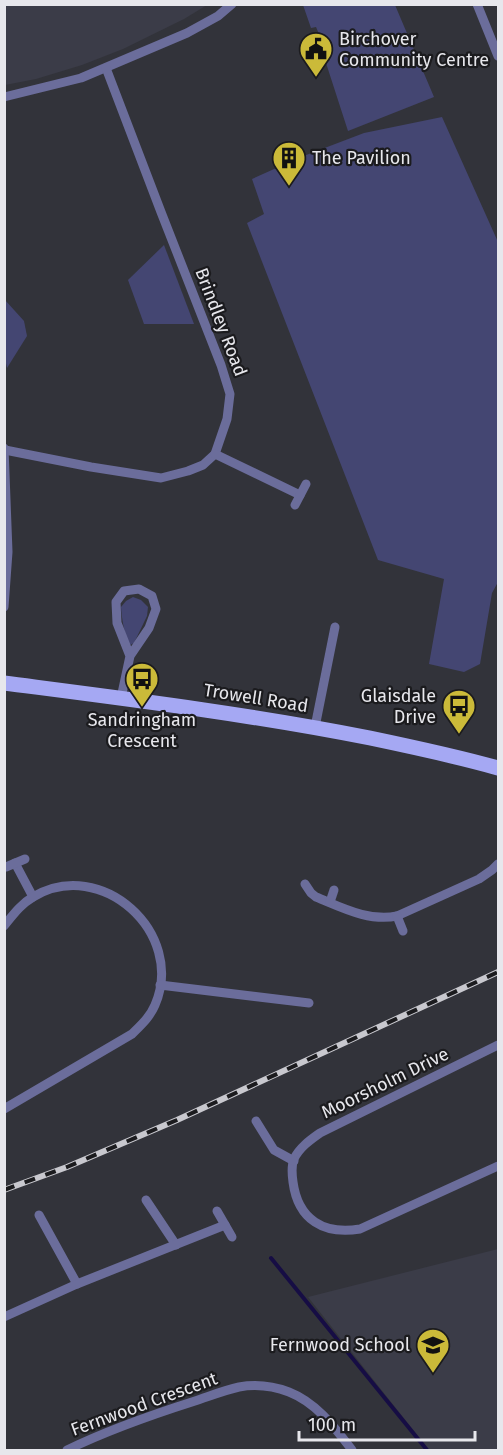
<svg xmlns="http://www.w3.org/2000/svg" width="503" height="1455" viewBox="0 0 503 1455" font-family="'Fira Sans',sans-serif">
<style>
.built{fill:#3b3c48}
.green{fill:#444672}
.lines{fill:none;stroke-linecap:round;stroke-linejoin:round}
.stream{stroke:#160d44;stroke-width:4}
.minor{stroke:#6b6d9b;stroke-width:9}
.primary{stroke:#a5a8f3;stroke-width:15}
.rail-casing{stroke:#c8c8ce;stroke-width:6}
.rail{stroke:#1b1b1e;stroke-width:4;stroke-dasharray:11;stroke-linecap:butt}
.labels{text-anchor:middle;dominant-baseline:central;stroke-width:4.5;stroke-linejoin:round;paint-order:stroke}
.poi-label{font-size:18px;fill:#e7e7ec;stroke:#1b1b1e;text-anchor:start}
.street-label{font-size:18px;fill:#e7e7ec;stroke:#1b1b1e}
</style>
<rect width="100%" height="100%" fill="#32333a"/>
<g class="built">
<path d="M4 5 6 4 207 5 184 19 123 49 82 65 36 79 5 85Z"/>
<path d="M498 1249V1450H429L308 1297Z"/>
</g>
<g class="green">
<path d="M303 5H395L434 97 348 131 326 63 330 60 316 27 311 28Z"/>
<path d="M442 117 498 242V582L492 593 480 664 464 672 429 664 444 579 378 560 247 223 264 214 252 179 301 157 364 133Z"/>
<path d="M164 245 194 324H144L128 280Z"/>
<path d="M5 300 24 321 27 336 7 368 4 354Z"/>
<path d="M133 597 141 600 148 607 147 616 134 643 130 645C124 634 122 620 121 607L126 601Z"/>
</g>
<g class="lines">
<path class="stream" d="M271 1258 427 1450"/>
<g class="minor">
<path d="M477 4 498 56"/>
<path d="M4 97 81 78 187 33 218 16 232 4"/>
<path d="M4 448 8 552 4 607"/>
<path d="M5 450 91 467 161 478 188 471 203 465 215 454 227 419 230 394 221 365 161 212 106 68"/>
<path d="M215 454 300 495"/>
<path d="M295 505 306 484"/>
<path d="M121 698 130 656 117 623 116 602 124 591 139 589 152 596 156 609 149 628 130 656"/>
<path d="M315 727 335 627"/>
<path d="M15 863 33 897"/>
<path d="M6 867 25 859"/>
<path d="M305 884 311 893 316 897C341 907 369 922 397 916L479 879 492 870 498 864"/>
<path d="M330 902 334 890"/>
<path d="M397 916 403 931"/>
<path d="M4 926C13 915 21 904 33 897 101 856 186 933 155 1005 150 1017 141 1025 132 1034L4 1109"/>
<path d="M160 985 309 1003"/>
<path d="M498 1045 320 1133C310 1140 299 1148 294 1159 291 1166 292 1175 293 1182 298 1220 324 1235 360 1229L498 1166"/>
<path d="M256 1121 274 1150 294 1161"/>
<path d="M146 1200 176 1245"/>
<path d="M217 1211 232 1237"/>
<path d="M39 1215 77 1284"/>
<path d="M4 1317 77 1284 225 1225"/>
<path d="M67 1450C108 1430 151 1415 195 1401 210 1396 225 1390 239 1387 256 1384 273 1386 289 1392 317 1403 335 1428 352 1450"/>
</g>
<path class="primary" d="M4 683C127 699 249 714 370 738 413 747 456 756 498 768"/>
<g class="rail-casing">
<path id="rail" d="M4 1190 67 1167 177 1120 498 972"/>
</g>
<use href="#rail" class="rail"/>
</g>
<defs>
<g id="civic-pin" transform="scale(1.725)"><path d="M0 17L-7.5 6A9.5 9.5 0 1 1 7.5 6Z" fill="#cbba39" stroke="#1b1b1e"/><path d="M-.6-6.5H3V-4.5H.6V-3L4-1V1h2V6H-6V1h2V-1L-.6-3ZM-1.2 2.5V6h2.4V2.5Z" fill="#111"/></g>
<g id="building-pin" transform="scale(1.725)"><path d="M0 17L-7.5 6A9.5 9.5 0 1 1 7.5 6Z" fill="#cbba39" stroke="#1b1b1e"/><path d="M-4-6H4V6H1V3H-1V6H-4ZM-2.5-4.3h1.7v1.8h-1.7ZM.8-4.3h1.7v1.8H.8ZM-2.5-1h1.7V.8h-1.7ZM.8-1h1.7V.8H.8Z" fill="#111"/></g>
<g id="bus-pin" transform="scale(1.725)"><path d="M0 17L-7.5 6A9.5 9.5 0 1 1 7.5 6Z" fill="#cbba39" stroke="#1b1b1e"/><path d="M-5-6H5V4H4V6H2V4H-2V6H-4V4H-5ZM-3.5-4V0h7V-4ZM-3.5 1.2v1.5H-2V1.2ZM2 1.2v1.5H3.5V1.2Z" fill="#111"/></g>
<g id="school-pin" transform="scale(1.725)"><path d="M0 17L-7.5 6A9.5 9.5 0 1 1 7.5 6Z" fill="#cbba39" stroke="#1b1b1e"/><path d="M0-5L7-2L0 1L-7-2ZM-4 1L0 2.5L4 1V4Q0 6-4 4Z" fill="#111"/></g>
</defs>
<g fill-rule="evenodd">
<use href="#civic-pin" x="316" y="49"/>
<use href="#building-pin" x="289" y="158"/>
<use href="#bus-pin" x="142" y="679"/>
<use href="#bus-pin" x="459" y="706"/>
<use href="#school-pin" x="433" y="1345"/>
</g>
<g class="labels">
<g class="poi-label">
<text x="339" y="39">Birchover<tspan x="339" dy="21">Community Centre</tspan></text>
<text x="312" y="158">The Pavilion</text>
<text x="436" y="696" text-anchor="end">Glaisdale<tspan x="436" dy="21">Drive</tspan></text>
<text x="142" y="720" text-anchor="middle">Sandringham<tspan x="142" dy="21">Crescent</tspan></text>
<text x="410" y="1345" text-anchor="end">Fernwood School</text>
</g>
<g class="street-label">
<text transform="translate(221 322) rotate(69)">Brindley Road</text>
<text transform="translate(256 698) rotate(9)">Trowell Road</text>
<text transform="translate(385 1083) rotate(-26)">Moorsholm Drive</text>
<text transform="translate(144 1404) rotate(-20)">Fernwood Crescent</text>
</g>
</g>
<rect width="503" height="1455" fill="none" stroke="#e7e7ec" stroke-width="12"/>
<path d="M299 1431v9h176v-9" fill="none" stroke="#e7e7ec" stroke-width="3"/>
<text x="308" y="1431" font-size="18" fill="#e7e7ec" stroke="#1b1b1e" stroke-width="4.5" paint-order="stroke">100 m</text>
</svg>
